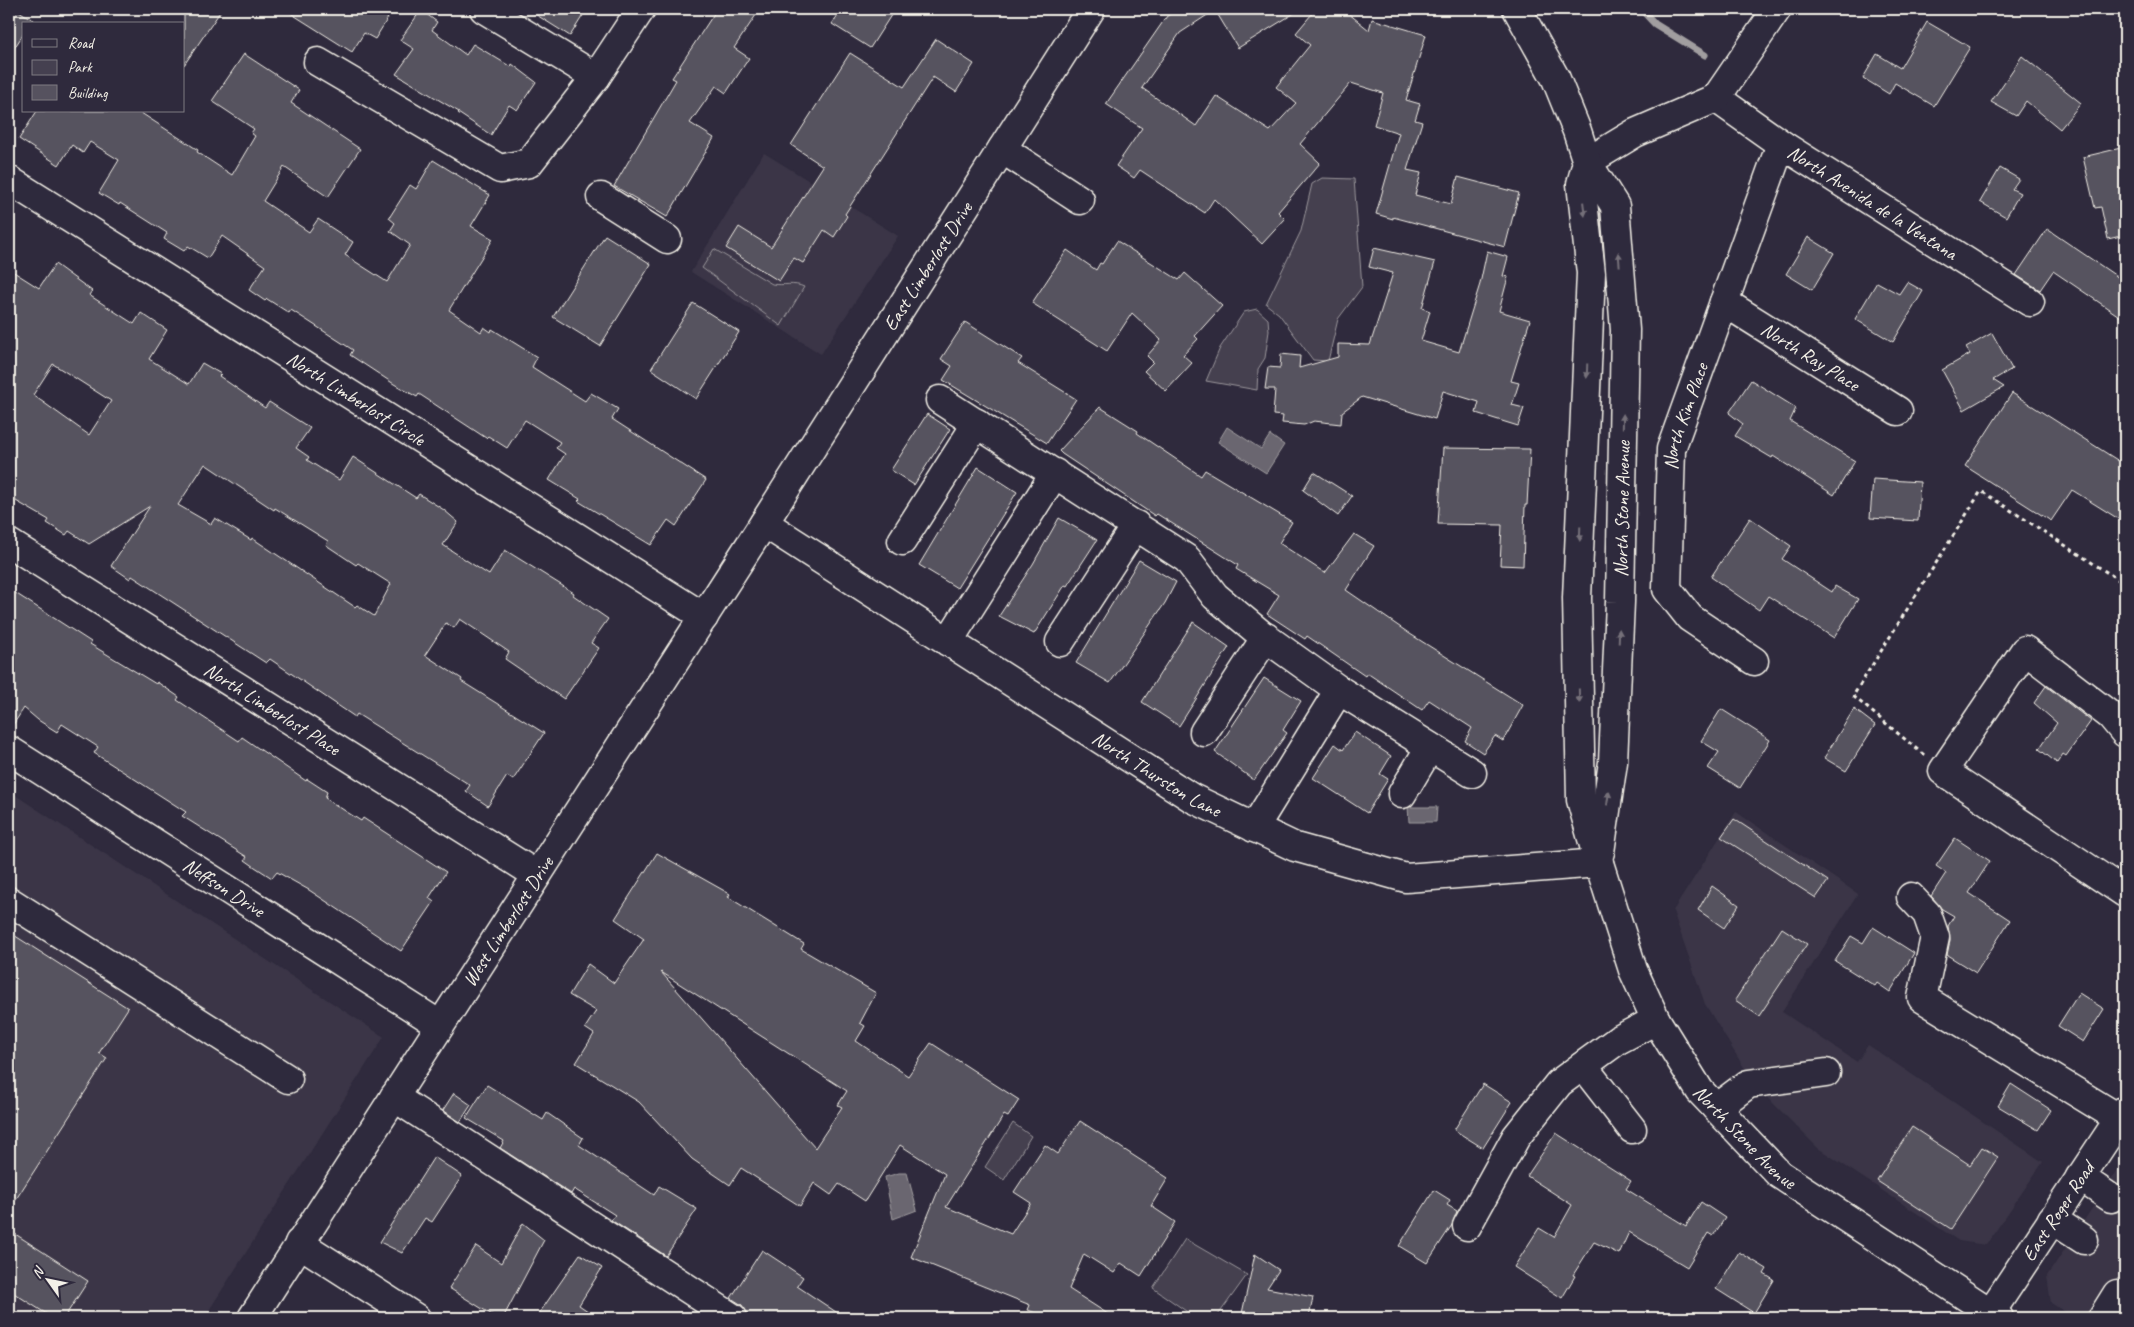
<svg xmlns="http://www.w3.org/2000/svg" width="2134" height="1327" viewBox="0 0 2134 1327" font-family="Caveat,sans-serif">
<style>
.built{fill:#3b3647}
.green{fill:#454050;stroke:#9c989c}
.water{fill:#6a6670;stroke:#a19ea0}
.lines{fill:none;stroke-linecap:round;stroke-linejoin:round}
.stream{stroke:#a19ea0;stroke-width:7}
.building{fill:#56525f;stroke:#f4f1e8;fill-rule:evenodd}
.minor-casing{stroke:#f4f1e8;stroke-width:31}
.major-casing{stroke:#f4f1e8;stroke-width:31}
.path{stroke:#f4f1e8;stroke-width:3;stroke-dasharray:4 4;stroke-linecap:butt}
.minor{stroke:#2f2a3d;stroke-width:28}
.major{stroke:#2f2a3d;stroke-width:28}
.oneway{fill:#747079}
.labels{text-anchor:middle;dominant-baseline:central;stroke-width:4;stroke-linejoin:round;paint-order:stroke}
.street-label{font-size:20px;fill:#f4f1e8;stroke:#2f2a3d}
</style>
<rect width="100%" height="100%" fill="#2f2a3d"/>
<filter id="ink" filterUnits="userSpaceOnUse"><feTurbulence type="fractalNoise" baseFrequency=".02" numOctaves="2"/><feDisplacementMap in="SourceGraphic" scale="10" xChannelSelector="R" yChannelSelector="G"/><feConvolveMatrix kernelMatrix="1 2 1 2 8 2 1 2 1" color-interpolation-filters="sRGB"/></filter>
<g filter="url(#ink)">
<g class="built">
<path d="M764 153 898 236 821 354 691 272Z"/>
<path d="M9 791 384 1037 204 1318H9Z"/>
<path d="M1736 812 1858 894 1782 1012 1857 1062 1868 1045 2043 1162 1986 1245 1959 1241 1818 1148 1773 1103 1745 1069 1705 1004 1673 911Z"/>
<path d="M2125 1159V1318H2075L2051 1303 2047 1276Z"/>
</g>
<g class="green">
<path d="M1322 178 1354 179 1362 287 1338 319 1328 361 1313 360 1279 314 1266 304 1301 231 1312 184Z"/>
<path d="M714 249 772 284C783 286 794 282 804 287L781 326 702 268Z"/>
<path d="M1257 309 1268 319 1269 331 1265 358 1258 369 1257 390 1206 381 1220 348 1244 312Z"/>
<path d="M1013 1123 1031 1136 1004 1180 985 1167Z"/>
<path d="M1185 1239 1247 1275 1216 1318H1196L1153 1288Z"/>
</g>
<g class="water">
<path d="M1227 427 1261 449 1270 435 1284 445 1266 473 1218 442Z"/>
<path d="M1408 807H1437L1436 822H1409Z"/>
<path d="M899 1173H907L917 1210 893 1219 885 1177Z"/>
</g>
<g class="lines">
<path class="stream" d="M1641 9 1655 24 1705 55"/>
</g>
<g class="building">
<path d="M9 9H16L33 20 30 24H24V33L9 56Z"/>
<path d="M184 9H222L184 65Z"/>
<path d="M284 9H373L388 18 375 39 364 33 352 52Z"/>
<path d="M527 9H587L570 36Z"/>
<path d="M717 9H760L734 48 749 58 726 93 716 86 690 123 714 138 667 217 614 186 676 80 672 78Z"/>
<path d="M842 9H895L870 48 832 24Z"/>
<path d="M1179 9H1301L1238 48 1215 10 1180 33 1142 88 1196 126 1216 96 1270 131 1296 103 1276 87 1310 45 1296 33 1316 9H1343L1369 30 1372 19 1426 35 1406 100 1420 104 1415 120 1422 122 1407 170 1421 173 1415 195 1451 204 1458 177 1519 193 1505 247 1393 217V219L1376 214 1399 133 1374 125 1383 93 1351 83 1300 144 1320 163 1278 212 1285 219 1262 244 1214 199 1205 213 1140 170 1134 178 1116 166 1142 128 1106 104 1167 16Z"/>
<path d="M421 10 437 22 432 30 466 55 473 44 511 67 512 64 536 82 517 110 509 105 491 135 458 113 459 112 396 74 414 49 400 40Z"/>
<path d="M1927 22 1970 47 1934 106 1895 83 1889 94 1863 78 1877 54 1900 68Z"/>
<path d="M936 39 974 64 956 92 933 77 845 214 847 216 834 237 824 230 803 263 794 258 779 281 726 248 739 227 771 247 823 166 791 145 850 53 904 87Z"/>
<path d="M244 54 299 90 291 103 360 149 328 197 284 167 263 201 309 232 318 219 353 242 345 255 387 282 410 245 390 231 395 223 389 218 410 185 416 189 433 160 490 195 471 226 493 239 449 310 481 332 484 327 491 332 492 329 537 357 532 367 585 401 591 393 618 409 612 419 706 480 676 526 668 520 651 545 578 501 580 499 549 480 565 454 556 448 560 442 525 420 507 448 488 436 486 438 419 394 417 397 394 384 350 355 353 350 291 310 289 313 267 299 265 301 249 290 265 266 222 236 208 258 188 246 184 251 164 239 167 233 120 203 119 205 99 193 119 160 90 142 83 153 72 145 59 165 19 139 37 111H138L198 150 197 152 232 175 255 136 251 133 254 129 212 101Z"/>
<path d="M2022 56 2081 103 2060 129 2026 101 2016 116 1991 102Z"/>
<path d="M2125 147V235L2108 239 2101 207 2095 208 2083 157Z"/>
<path d="M2000 168 2019 179 2012 189 2020 193 2006 217 1980 202Z"/>
<path d="M2047 229 2125 282V320L2053 271 2040 290 2016 275Z"/>
<path d="M605 235 651 264 600 346 553 317Z"/>
<path d="M1808 237 1834 253 1812 290 1786 274Z"/>
<path d="M1117 241 1179 280 1185 273 1222 306 1195 336 1198 339 1183 355 1192 363 1166 391 1144 371 1153 362 1147 356 1161 340 1132 313 1107 351 1032 303 1067 250 1096 270 1100 263 1102 264Z"/>
<path d="M1374 248 1435 262 1422 308 1430 311 1421 341 1459 352 1480 284 1487 251 1508 257 1503 276 1508 277 1499 311 1530 320 1511 381 1519 383 1512 405 1524 408 1518 426 1476 413 1479 402 1443 391 1435 419 1362 397 1342 412 1341 424 1314 421 1304 425 1282 423 1283 416 1273 415 1275 389H1265L1268 367 1280 368 1281 354 1300 356 1299 368 1338 357V344L1370 345 1393 273 1369 267Z"/>
<path d="M55 264 92 291 89 295 134 324 141 313 167 330 149 359 189 384 202 363 221 374 219 376 265 408 269 402 310 428 296 448 309 457 307 460 339 480 353 457 416 498 419 494 444 510 458 522 443 545 489 575 505 550 574 593 573 595 608 619 591 643 599 648 564 699 505 659 509 652 460 619 454 628 446 623 425 655 462 679 461 681 544 733 513 780 507 776 488 806 466 791 470 785 357 714 355 717 270 659 266 663 132 576 130 579 111 566 150 506 89 544 69 531 66 535 47 523 49 520 9 497V269L39 288ZM53 364 111 401 89 435 33 395ZM205 464 274 510 275 508 328 541 326 545 356 565 358 563 391 584 374 616 357 605 355 607 252 538 251 540 215 518 211 524 178 505Z"/>
<path d="M1877 282 1899 294 1907 282 1923 291 1893 342 1855 319Z"/>
<path d="M693 303 739 332 696 399 651 369Z"/>
<path d="M965 322 1022 358 1018 363 1076 399 1047 443 943 380 952 366 941 359Z"/>
<path d="M1992 333 2012 369 1993 380 2004 387 1964 410 1942 370 1970 354 1966 348Z"/>
<path d="M1751 380 1796 408 1790 421 1855 461 1834 495 1773 456 1772 458 1735 436 1743 424 1729 413Z"/>
<path d="M2012 393 2125 465V523L2072 490 2051 521 1965 466Z"/>
<path d="M1100 407 1138 431 1137 433 1201 476 1205 470 1292 522 1279 543 1325 573 1354 534 1374 546 1346 590 1410 634 1523 705 1503 741 1495 736 1483 753 1465 741 1472 728 1429 700 1422 710 1367 673 1365 676 1307 636 1305 639 1267 614 1279 595 1236 569 1238 565 1157 514 1155 516 1062 454 1059 451Z"/>
<path d="M927 414 950 429 914 485 891 470Z"/>
<path d="M1443 448 1530 449 1527 505H1525L1523 566 1500 565 1502 525 1438 524Z"/>
<path d="M978 467 1017 492 957 588 919 565Z"/>
<path d="M1314 472 1352 496 1338 516 1303 490Z"/>
<path d="M1873 479 1920 482 1918 521 1870 518Z"/>
<path d="M1059 518 1097 540 1067 586 1065 585 1034 634 999 616 1033 564Z"/>
<path d="M1750 518 1791 546 1782 559 1832 592 1835 586 1858 599 1834 638 1768 596 1759 610 1711 577Z"/>
<path d="M1139 560 1176 582 1165 603 1110 683 1076 663Z"/>
<path d="M9 589 91 642 90 644 156 684 157 682 179 697 177 700 239 741 242 737 306 781 307 779 327 792 325 798 361 821 363 818 446 872 429 898 434 902 401 951 309 890 277 872 272 878 255 867 245 860 247 857 182 816 186 812 94 753 98 747 62 724 57 732 38 720 24 708 9 731Z"/>
<path d="M1193 622 1229 647 1179 726 1142 702Z"/>
<path d="M1264 678 1301 701 1283 730 1287 733 1254 780 1215 752Z"/>
<path d="M2046 686 2091 721 2066 756 2063 754 2057 763 2039 749 2057 723 2034 703Z"/>
<path d="M1721 709 1770 740 1740 788 1708 768 1719 752 1701 741Z"/>
<path d="M1854 709 1875 725 1846 771 1824 758Z"/>
<path d="M1355 732 1391 756 1380 774 1388 779 1367 813 1313 778 1335 744 1343 750Z"/>
<path d="M1734 819 1828 881 1816 898 1721 837Z"/>
<path d="M1955 838 1990 861 1969 893 2010 920 1976 973 1947 955 1950 940 1948 926 1954 916 1942 909 1931 896 1946 873 1936 866Z"/>
<path d="M657 853 730 894 728 897 804 944 801 949 876 993 860 1023 865 1026 856 1041 908 1076 931 1043 1019 1100 1008 1117 1004 1115 946 1207 1011 1234 1031 1203 1014 1192 1045 1145 1058 1154 1080 1121 1168 1178 1151 1206 1175 1222 1141 1276 1121 1263 1114 1273 1084 1254 1069 1289 1114 1318H1048L1028 1310 1030 1305 911 1257 945 1174 900 1145 865 1201 839 1184 831 1195 814 1183 800 1206 741 1168 730 1185 692 1159 639 1102 576 1063 594 1034 585 1028 596 1011 569 995 588 964 614 983 644 939 615 919ZM661 972 847 1091 838 1105 842 1107 815 1148Z"/>
<path d="M1712 886 1739 905 1724 928 1698 910Z"/>
<path d="M1873 927 1914 953 1890 992 1877 983 1875 986 1835 961 1851 936 1863 943Z"/>
<path d="M1782 928 1807 944 1759 1016 1735 1000Z"/>
<path d="M9 932 128 1008 99 1053 107 1058 9 1210Z"/>
<path d="M2079 993 2104 1009 2083 1042 2058 1026Z"/>
<path d="M1483 1084 1512 1102 1483 1148 1454 1130Z"/>
<path d="M2011 1084 2051 1110 2038 1130 1998 1106Z"/>
<path d="M487 1085 543 1120 547 1113 583 1138 579 1145 654 1195 659 1186 697 1209 666 1256 611 1220 615 1215 574 1189 571 1194 500 1148 504 1141 466 1118Z"/>
<path d="M454 1093 471 1105 460 1122 443 1110Z"/>
<path d="M1912 1127 1970 1165 1982 1147 1998 1157 1951 1229 1877 1181Z"/>
<path d="M1556 1133 1631 1181 1626 1189 1686 1226 1701 1202 1725 1218 1713 1236 1708 1233 1687 1267 1629 1232 1619 1254 1594 1242 1573 1275 1575 1276 1562 1298 1514 1267 1539 1228 1554 1237 1572 1205 1527 1176Z"/>
<path d="M434 1157 462 1176 432 1222 425 1218 402 1253 380 1242Z"/>
<path d="M1434 1190 1450 1200 1447 1205 1457 1211 1452 1225 1427 1263 1399 1246Z"/>
<path d="M523 1223 544 1240 503 1318H497L449 1288 476 1246 501 1263Z"/>
<path d="M9 1230 88 1281 64 1318H53L9 1290Z"/>
<path d="M762 1250 803 1277 797 1286 845 1318H753L748 1315 742 1305 731 1298Z"/>
<path d="M1739 1252 1767 1269 1764 1274 1774 1280 1754 1313 1716 1289Z"/>
<path d="M580 1254 602 1268 579 1305 598 1318H536Z"/>
<path d="M1255 1254 1279 1270 1267 1288 1313 1297 1309 1318H1241Z"/>
</g>
<g class="lines">
<g class="minor-casing">
<g id="minor">
<path d="M484 9 596 77"/>
<path d="M318 62 500 169 529 163 596 77 641 9"/>
<path id="s1" d="M1716 98 1781 144 2030 302"/>
<path d="M1716 98 1777 9"/>
<path d="M1002 149 1080 200"/>
<path d="M1587 162 1635 133 1716 98"/>
<path id="s2" d="M9 180 704 617"/>
<path d="M601 197 667 239"/>
<path id="s3" d="M1724 302 1898 411"/>
<path d="M940 400 1187 559 1215 596 1262 635 1339 690 1254 828"/>
<path id="s4" d="M764 523 1192 798 1295 847 1406 878 1599 863"/>
<path d="M902 541 977 423"/>
<path id="s5" d="M9 543 537 875"/>
<path d="M948 642 1055 473"/>
<path d="M1060 642 1136 525"/>
<path id="s6" d="M1754 661 1690 618 1667 589 1671 449 1781 144"/>
<path d="M1339 690 1472 773"/>
<path d="M1204 732 1266 637"/>
<path d="M2125 733 2111 716 2025 650 1943 771 2125 893"/>
<path id="s7" d="M9 750 440 1025"/>
<path d="M1402 794 1430 747"/>
<path d="M1911 897 1927 914 1935 937 1922 998 2120 1119"/>
<path d="M9 901 288 1079"/>
<path d="M1583 1066 1632 1129"/>
<path d="M394 1097 733 1318"/>
<path d="M1716 1108 1748 1084 1826 1073"/>
<path d="M2080 1177 2111 1198"/>
<path d="M2052 1219 2084 1240"/>
<path d="M1467 1226 1516 1137 1559 1083 1618 1040 1656 1020"/>
<path d="M299 1243 416 1318"/>
<path id="s8" d="M252 1318 764 523 1091 9"/>
<path id="s9" d="M1987 1318 2125 1110"/>
<path d="M2102 1318 2117 1294"/>
</g>
</g>
<g class="major-casing">
<g id="major">
<path d="M1517 9 1556 79 1577 131 1587 162 1615 206 1625 330 1620 602 1613 762 1600 852"/>
<path id="s10" d="M1587 162 1581 184 1591 273 1577 598 1581 800 1599 863 1633 970 1656 1020 1700 1091 1779 1174 1999 1318"/>
</g>
</g>
<path class="path" d="M1924 755 1853 696 1981 491 2125 584"/>
<use href="#minor" class="minor"/>
<use href="#major" class="major"/>
</g>
<defs><path id="oneway-solid" d="M-6-.8H1V-3.2L6.5 0L1 3.2V.8H-6Z" transform="scale(1.25)"/></defs>
<g class="oneway">
<use href="#oneway-solid" transform="translate(1584 209) rotate(83)"/>
<use href="#oneway-solid" transform="translate(1619 259) rotate(-95)"/>
<use href="#oneway-solid" transform="translate(1587 371) rotate(92)"/>
<use href="#oneway-solid" transform="translate(1623 421) rotate(-89)"/>
<use href="#oneway-solid" transform="translate(1580 534) rotate(92)"/>
<use href="#oneway-solid" transform="translate(1619 636) rotate(-88)"/>
<use href="#oneway-solid" transform="translate(1579 696) rotate(89)"/>
<use href="#oneway-solid" transform="translate(1608 798) rotate(-82)"/>
</g>
</g>
<g class="labels">
<g class="street-label">
<text stroke="none"><textPath href="#s1" startOffset="188">North Avenida de la Ventana</textPath></text>
<text stroke="none"><textPath href="#s8" startOffset="1250">East Limberlost Drive</textPath></text>
<text stroke="none"><textPath href="#s3" startOffset="102">North Ray Place</textPath></text>
<text stroke="none"><textPath href="#s2" startOffset="410">North Limberlost Circle</textPath></text>
<text stroke="none"><textPath href="#s6" startOffset="289">North Kim Place</textPath></text>
<text transform="translate(1622 509) rotate(-89)">North Stone Avenue</text>
<text stroke="none"><textPath href="#s5" startOffset="311">North Limberlost Place</textPath></text>
<text stroke="none"><textPath href="#s4" startOffset="466">North Thurston Lane</textPath></text>
<text stroke="none"><textPath href="#s7" startOffset="255">Neffson Drive</textPath></text>
<text stroke="none"><textPath href="#s8" startOffset="472">West Limberlost Drive</textPath></text>
<text stroke="none"><textPath href="#s10" startOffset="1020">North Stone Avenue</textPath></text>
<text stroke="none"><textPath href="#s9" startOffset="128">East Roger Road</textPath></text>
</g>
</g>
<rect width="2134" height="1327" fill="none" stroke="#2f2a3d" stroke-width="30"/>
<rect x="15" y="15" width="2104" height="1297" fill="none" stroke="#f4f1e8" stroke-width="2" filter="url(#ink)"/>
<rect x="22" y="22" width="162" height="90" fill="#2f2a3d" stroke="#7e7a81"/>
<rect x="32" y="39" width="25" height="8" fill="#2f2a3d" stroke="#7e7a81"/>
<text x="68" y="48" font-size="15" fill="#f4f1e8">Road</text>
<rect x="32" y="60" width="25" height="15" fill="#454050" stroke="#7e7a81"/>
<text x="68" y="72" font-size="15" fill="#f4f1e8">Park</text>
<rect x="32" y="85" width="25" height="15" fill="#56525f" stroke="#7e7a81"/>
<text x="68" y="98" font-size="15" fill="#f4f1e8">Building</text>
<g transform="translate(48 1280) rotate(303)" stroke="#2f2a3d" stroke-width="4" paint-order="stroke">
<path d="M0-4L9 19L0 12L-9 19Z" fill="#f4f1e8"/>
<text y="-8" font-size="14" font-weight="bold" text-anchor="middle" fill="#f4f1e8">N</text>
</g>
</svg>
